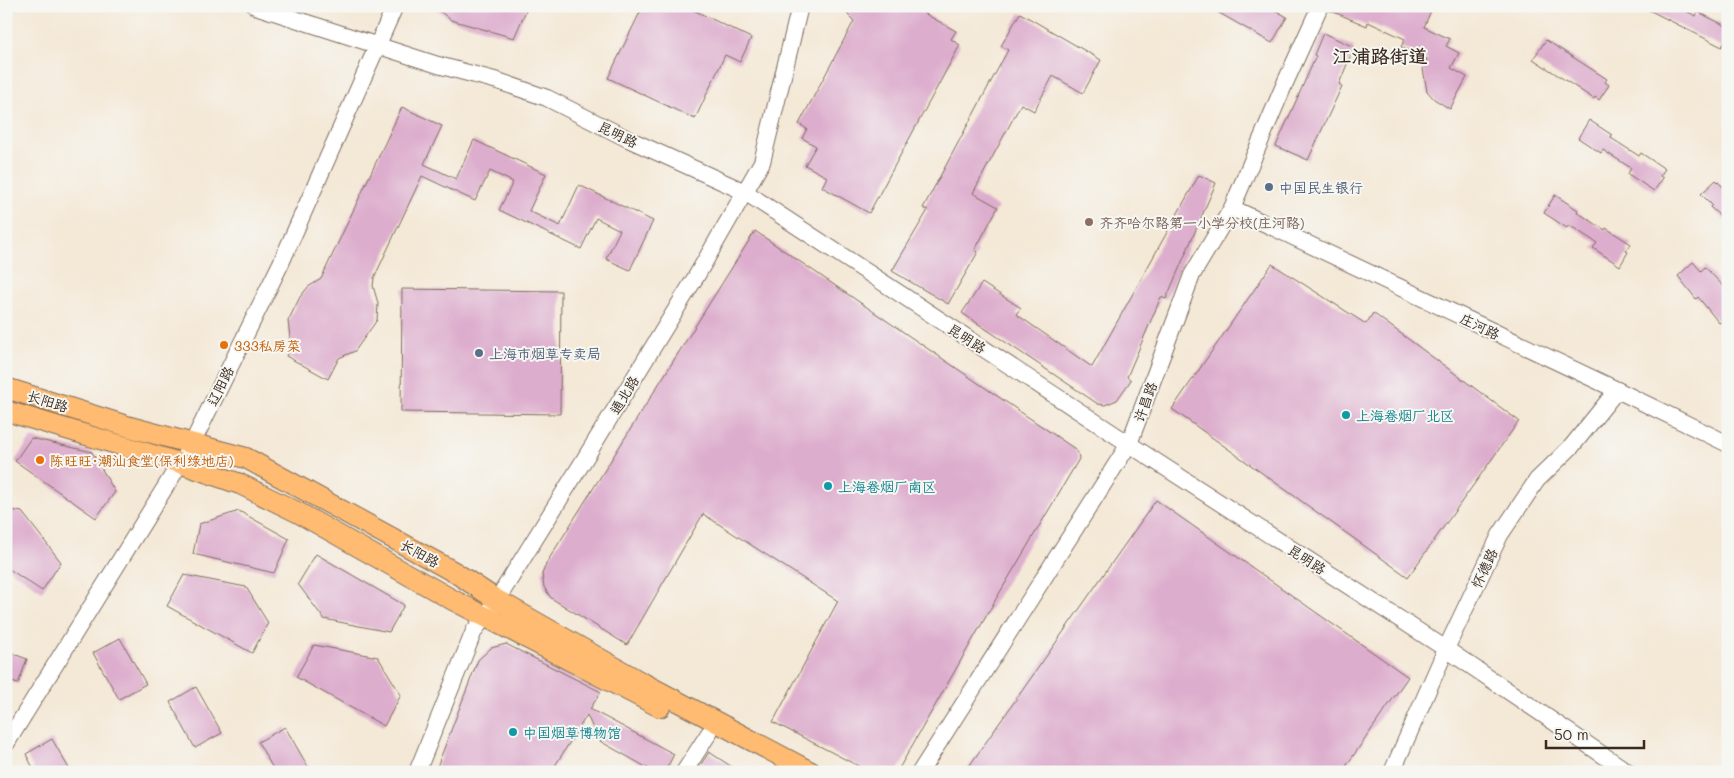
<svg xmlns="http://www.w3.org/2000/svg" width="1734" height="778" viewBox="0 0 1734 778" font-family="Mali,'LXGW WenKai TC',sans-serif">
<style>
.building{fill:#ddadcd}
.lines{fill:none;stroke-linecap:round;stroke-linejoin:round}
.minor-casing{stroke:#7c6c5e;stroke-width:18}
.major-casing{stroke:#7c6c5e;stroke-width:22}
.minor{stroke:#fff;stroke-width:16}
.major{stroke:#febb71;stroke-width:20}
.service-dot{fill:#5c6f8a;stroke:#f6f6f2;stroke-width:2}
.education-dot{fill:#8d6e63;stroke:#f6f6f2;stroke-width:2}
.food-dot{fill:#e8710a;stroke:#f6f6f2;stroke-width:2}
.culture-dot{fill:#0f9aa8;stroke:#f6f6f2;stroke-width:2}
.labels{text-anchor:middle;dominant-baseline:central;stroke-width:4;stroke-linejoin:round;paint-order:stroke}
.street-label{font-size:14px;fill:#3b2a1e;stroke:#f6f6f2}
.service-label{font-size:14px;fill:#4e5e75;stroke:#f6f6f2;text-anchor:start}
.education-label{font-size:14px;fill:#785e54;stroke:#f6f6f2;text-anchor:start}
.food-label{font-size:14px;fill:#c56008;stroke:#f6f6f2;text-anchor:start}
.culture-label{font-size:14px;fill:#0d838f;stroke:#f6f6f2;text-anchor:start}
.district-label{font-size:19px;font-weight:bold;fill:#3b2a1e;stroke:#f6f6f2}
</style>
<rect width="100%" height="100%" fill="#f6f6f2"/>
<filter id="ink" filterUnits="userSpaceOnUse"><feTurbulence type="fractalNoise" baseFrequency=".02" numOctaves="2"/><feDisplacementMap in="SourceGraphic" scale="10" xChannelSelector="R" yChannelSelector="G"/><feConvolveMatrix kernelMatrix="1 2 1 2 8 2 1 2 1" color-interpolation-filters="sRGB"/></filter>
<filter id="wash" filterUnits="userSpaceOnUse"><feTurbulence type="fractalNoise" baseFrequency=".0096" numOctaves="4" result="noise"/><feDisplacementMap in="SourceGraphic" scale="20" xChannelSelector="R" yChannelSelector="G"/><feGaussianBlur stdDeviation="1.12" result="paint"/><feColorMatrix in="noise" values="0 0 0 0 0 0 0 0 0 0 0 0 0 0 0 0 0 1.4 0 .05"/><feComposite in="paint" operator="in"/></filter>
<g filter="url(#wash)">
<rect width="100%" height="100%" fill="#f4e8d6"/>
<g id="blocks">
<g class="building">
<path d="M433 6H528L514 38 451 20Z"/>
<path d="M643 6H685L751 38 740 62 725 55 695 119 608 78Z"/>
<path d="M843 6H911L956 31 951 39 960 45 869 213 822 187 827 177 805 165 816 146 802 138 807 129 799 124 854 21 848 15Z"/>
<path d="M1207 6H1268L1287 17 1272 43Z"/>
<path d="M1330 6H1433L1424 27 1450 39 1446 46 1459 53 1451 68 1467 77 1450 109 1434 99 1427 91 1423 69 1427 59 1401 47 1405 39 1368 22 1367 26 1329 10Z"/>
<path d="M1641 6H1680V8L1696 16 1698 12 1728 27V35L1722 47Z"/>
<path d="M1020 13 1101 60 1083 93 1053 76 1034 111 1021 104 973 193 998 207 975 250 978 252 948 304 892 271 928 210 923 208 1008 50 1001 46Z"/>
<path d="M1323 33 1354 47 1339 84 1342 86 1308 160 1276 146 1316 56 1314 55Z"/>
<path d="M1546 40 1607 79 1605 82 1609 85 1599 100 1595 97 1594 99 1533 59Z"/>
<path d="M402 107 442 126 424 164 456 179 474 140 546 174 529 211 560 226 579 185 653 221 630 270 606 259 620 230 596 218 581 249 499 210 513 182 490 171 475 201 422 176 374 278 373 286 378 303 377 320 355 351 339 358 328 379 286 356 291 346 288 321 300 297 308 287 321 279Z"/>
<path d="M1589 120 1612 135 1611 138 1639 156 1641 153 1665 169 1660 176 1663 178 1654 191 1628 174 1631 168 1603 150 1601 153 1578 138Z"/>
<path d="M1199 175 1216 183 1166 299 1161 297 1127 377 1131 380 1117 400 1105 405 1098 404 962 313 982 283 1021 308 1016 314 1092 367Z"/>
<path d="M1716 180 1728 192V223L1710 207 1712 205 1701 194Z"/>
<path d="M1555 195 1578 210 1577 212 1605 230 1606 228 1631 244 1626 251 1628 252 1620 266 1593 248 1597 243 1569 225 1567 228 1544 213Z"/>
<path d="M755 231 1075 449 1078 453 1079 459 996 599 897 772H870L773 722 838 601 703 514 627 645 551 598 544 587 542 574 547 562Z"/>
<path d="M1693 262 1701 271 1705 267 1728 291V330L1721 322 1719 323 1698 297 1696 299 1678 276Z"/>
<path d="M1272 264 1366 324 1373 313 1519 421 1408 577 1172 409Z"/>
<path d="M402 289 561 291 560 414 401 412Z"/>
<path d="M31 438 92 452 115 492 96 518 15 461Z"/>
<path d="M1156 500 1408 677 1342 772H965Z"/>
<path d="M6 509 22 512 61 562 42 591 6 567Z"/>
<path d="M239 511 289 539 274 573 193 554 199 524Z"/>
<path d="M316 554 404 605 389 632 324 619 298 584Z"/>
<path d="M184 575 246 587 268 623 252 653 167 606Z"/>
<path d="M120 638 146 684 119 699 93 653Z"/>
<path d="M506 644 601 692 590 709 674 754 666 770 653 771 598 740 587 715 551 772H435L478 660 491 648Z"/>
<path d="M314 645 378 657 401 695 384 726 296 677Z"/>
<path d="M6 651 27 659 18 684 6 680Z"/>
<path d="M196 687 222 733 195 748 170 702Z"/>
<path d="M285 727 311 772H275L258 742Z"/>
<path d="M52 739 71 772H35L26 754Z"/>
<path d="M709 752 740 772H696Z"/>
</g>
</g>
</g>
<g filter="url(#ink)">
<use href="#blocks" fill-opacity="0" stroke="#7c6c5e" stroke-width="1"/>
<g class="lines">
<g class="minor-casing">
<g id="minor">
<path d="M255 6 438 65 498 81 547 98 626 138 745 192 1129 444 1446 649 1628 772"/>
<path d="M1232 208 1617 390 1728 444"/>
<path d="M6 744 192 444 281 263 395 6"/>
<path d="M417 772 474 631 497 600 584 460 697 275 762 162 800 6"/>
<path d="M684 772 709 733"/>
<path d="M920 772 1129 444 1192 275 1232 208 1285 83 1320 6"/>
<path d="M1392 772 1446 649 1500 535 1537 480 1572 446 1617 390"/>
</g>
</g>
<g class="major-casing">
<g id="major">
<path d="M6 388 130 427 246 458 456 573 497 600 639 681 811 772"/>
<path d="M6 411 180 463 240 484 299 513 451 599 660 707"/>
</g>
</g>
<use href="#minor" class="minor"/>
<use href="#major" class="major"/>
</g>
</g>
<g class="service-dot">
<circle cx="1269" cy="187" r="5"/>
<circle cx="479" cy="353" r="5"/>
</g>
<circle class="education-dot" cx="1089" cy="222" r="5"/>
<g class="food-dot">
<circle cx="224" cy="345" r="5"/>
<circle cx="40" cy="460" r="5"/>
</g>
<g class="culture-dot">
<circle cx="1346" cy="415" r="5"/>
<circle cx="828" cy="486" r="5"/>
<circle cx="513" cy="732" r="5"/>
</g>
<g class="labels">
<g class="street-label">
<text transform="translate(618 134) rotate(26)">昆明路</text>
<text transform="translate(1480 326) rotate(25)">庄河路</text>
<text transform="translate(967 338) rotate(33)">昆明路</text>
<text transform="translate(220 386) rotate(-64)">辽阳路</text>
<text transform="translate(624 395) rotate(-59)">通北路</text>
<text transform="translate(48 401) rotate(17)">长阳路</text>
<text transform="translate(1145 402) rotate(-70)">许昌路</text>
<text transform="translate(420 553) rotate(29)">长阳路</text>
<text transform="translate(1307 559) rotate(33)">昆明路</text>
<text transform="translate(1484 568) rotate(-65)">怀德路</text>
</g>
<g class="service-label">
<text x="1279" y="187">中国民生银行</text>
<text x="489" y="353">上海市烟草专卖局</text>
</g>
<g class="education-label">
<text x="1099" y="222">齐齐哈尔路第一小学分校(庄河路)</text>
</g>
<g class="food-label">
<text x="234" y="345">333私房菜</text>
<text x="50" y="460">陈旺旺·潮汕食堂(保利绿地店)</text>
</g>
<g class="culture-label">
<text x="1356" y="415">上海卷烟厂北区</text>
<text x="838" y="486">上海卷烟厂南区</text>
<text x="523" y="732">中国烟草博物馆</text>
</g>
<g class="district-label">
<text x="1380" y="55">江浦路街道</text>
</g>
</g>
<rect width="1734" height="778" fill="none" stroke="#f6f6f2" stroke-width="25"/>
<path d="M1546 740v8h98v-8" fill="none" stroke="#3b2a1e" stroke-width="2.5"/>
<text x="1554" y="740" font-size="15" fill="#3b2a1e" stroke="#f6f6f2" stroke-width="4" paint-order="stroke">50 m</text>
</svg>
